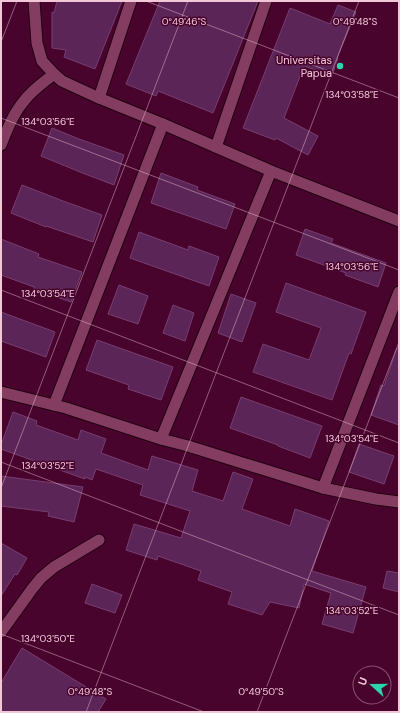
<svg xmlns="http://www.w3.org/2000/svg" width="400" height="713" viewBox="0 0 400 713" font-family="'DM Sans',sans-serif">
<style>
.building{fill:#5c2557;stroke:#783e71}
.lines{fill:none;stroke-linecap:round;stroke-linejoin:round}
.minor-casing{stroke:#220212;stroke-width:13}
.minor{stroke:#843d60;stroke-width:11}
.ticks{fill:none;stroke:#f2c8d9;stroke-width:1;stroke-opacity:0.45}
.poi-dot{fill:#2cd5ab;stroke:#48042c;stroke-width:1.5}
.labels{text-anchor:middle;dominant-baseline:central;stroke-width:3;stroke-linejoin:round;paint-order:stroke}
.poi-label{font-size:11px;fill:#f2c8d9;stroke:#48042c;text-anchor:end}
.ticks-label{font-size:10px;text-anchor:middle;fill:#f2c8d9;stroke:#48042c;stroke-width:3;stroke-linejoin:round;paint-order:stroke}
</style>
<rect width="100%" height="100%" fill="#48042c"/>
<g class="building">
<path d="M57 1H122L95 69 64 57 66 50 52 48V12L54 13Z"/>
<path d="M160 1H258L213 113 158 91 156 96 126 84Z"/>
<path d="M338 5 356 12 337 58H338L332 76 304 66 284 118 318 136 308 155 276 138 275 140 243 128 290 8 330 24Z"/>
<path d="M52 128 79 139 124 155 114 185 85 174 41 156Z"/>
<path d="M161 173 198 187 197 190 235 204 226 229 151 203Z"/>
<path d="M22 185 63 201 102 215 93 242 46 226V227L11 213Z"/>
<path d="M305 229 333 239 331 243 386 263 378 287 345 275 346 273 296 255Z"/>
<path d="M139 232 188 250 189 246 219 257 209 286 130 258Z"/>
<path d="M1 239 39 254 38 257 82 272 71 302 34 289V287L1 275Z"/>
<path d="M286 283 366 312 351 354 349 353 332 400 253 372 263 344 309 360 321 328 276 312Z"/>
<path d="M119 285 148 296 138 324 108 314Z"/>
<path d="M231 294 256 303 242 342 218 333Z"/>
<path d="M173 305 194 313 185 341 163 333Z"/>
<path d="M1 312 55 332 46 357 1 341Z"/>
<path d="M97 340 173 367 161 400 128 389 129 385 86 370Z"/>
<path d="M397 348H399V425L371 415 381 385 384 386Z"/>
<path d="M241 397 322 426 310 458 278 446V445L230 428Z"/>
<path d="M13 412 37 421 36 425 78 440 81 430 106 439 101 453 148 470 152 456 198 470 192 491 223 501 233 472 253 479 242 509 290 526 295 509 329 521 312 571 366 587 353 633 322 624 331 593 304 584 299 608 270 602 262 615 228 604 232 592 198 580 201 571 158 556 157 560 126 550 134 524 181 538 190 511 140 495 143 485 96 469 92 480 85 477V479L1 449V445Z"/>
<path d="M359 444 394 456 384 484 349 472Z"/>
<path d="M1 476 83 487 74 522 48 516 49 512 1 506Z"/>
<path d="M1 543 27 558 17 575 15 574 1 596Z"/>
<path d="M387 571 399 573V592L383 588Z"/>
<path d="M92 584 122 595 115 613 85 603Z"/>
<path d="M22 648 106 699 98 712H1V683Z"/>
</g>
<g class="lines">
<g class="minor-casing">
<g id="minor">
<path d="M34 1 37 43 42 61 54 74 62 81 99 98 163 124 271 171 399 221"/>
<path d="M99 98 131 1"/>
<path d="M1 145C7 130 13 114 24 101 32 90 44 82 54 74"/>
<path d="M216 147 266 1"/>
<path d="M1 392 66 408 161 439 188 446 323 488 376 499 399 502"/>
<path d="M54 405 163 124"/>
<path d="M161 439 271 171"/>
<path d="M323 488 399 292"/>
<path d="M1 632 32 589 41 578 54 567 99 540"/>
</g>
</g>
<use href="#minor" class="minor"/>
</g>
<path class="ticks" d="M146 1 399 98M1 42 17 1M1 118 399 270M1 290 399 443M1 462 399 615M1 488 188 1M1 634 204 712M86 712 359 1M257 712 399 342"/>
<circle class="poi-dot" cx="340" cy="66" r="4"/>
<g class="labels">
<g class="poi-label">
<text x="332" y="60">Universitas<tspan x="332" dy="13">Papua</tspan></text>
</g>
</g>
<g class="ticks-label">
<text x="184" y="25">0°49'46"S</text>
<text x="355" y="25">0°49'48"S</text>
<text x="352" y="98">134°03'58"E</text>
<text x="48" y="125">134°03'56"E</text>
<text x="352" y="270">134°03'56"E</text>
<text x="48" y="297">134°03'54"E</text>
<text x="352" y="442">134°03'54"E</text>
<text x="48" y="469">134°03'52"E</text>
<text x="352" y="614">134°03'52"E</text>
<text x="48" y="642">134°03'50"E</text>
<text x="90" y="695">0°49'48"S</text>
<text x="261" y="695">0°49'50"S</text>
</g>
<rect width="400" height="713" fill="none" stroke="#f2c8d9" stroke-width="4"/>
<g transform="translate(372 685) rotate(291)"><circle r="19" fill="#48042c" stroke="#8c5271"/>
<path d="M0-3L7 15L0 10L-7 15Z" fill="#2cd5ab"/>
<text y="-6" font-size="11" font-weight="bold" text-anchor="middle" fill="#f2c8d9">U</text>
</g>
</svg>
